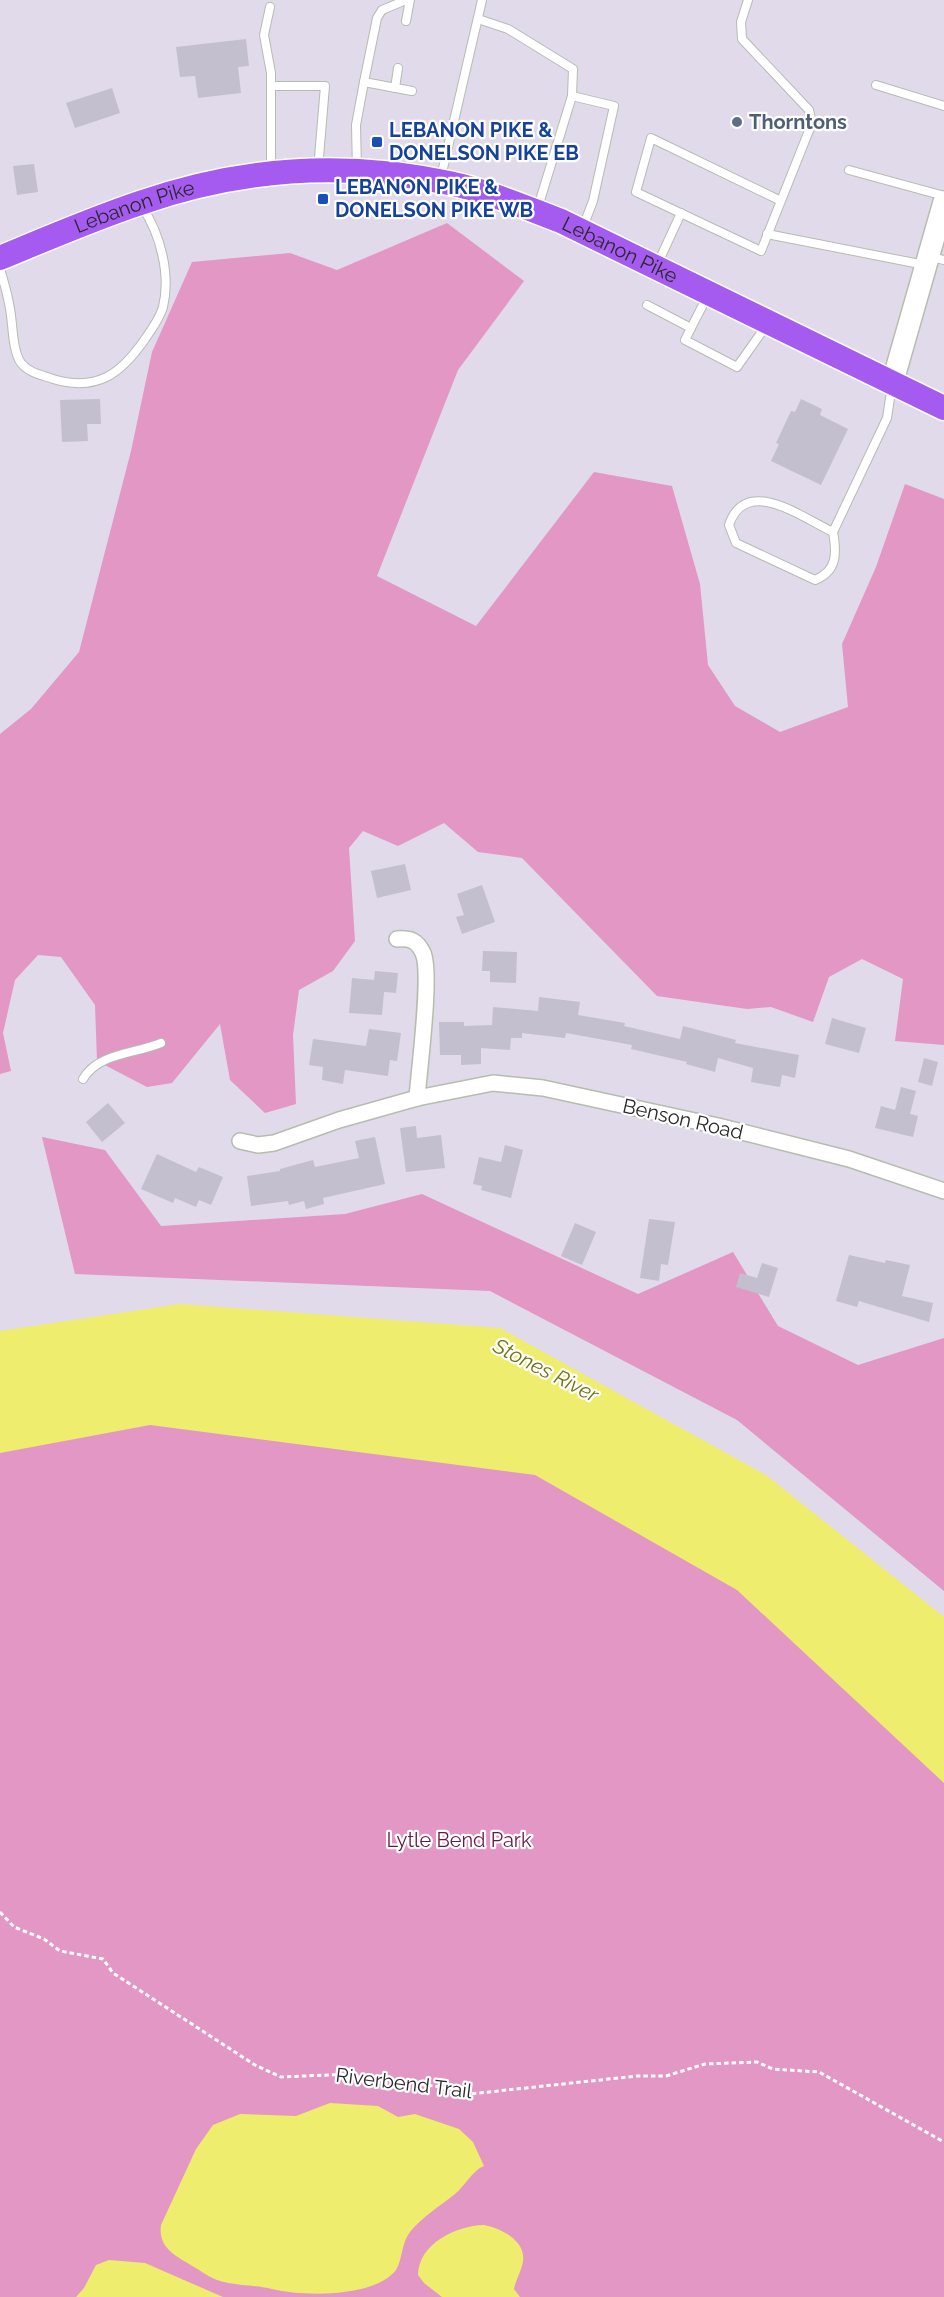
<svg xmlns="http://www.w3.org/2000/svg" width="944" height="2297" viewBox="0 0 944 2297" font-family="Raleway,sans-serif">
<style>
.green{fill:#e297c5}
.water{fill:#eeed6d}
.building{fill:#c4bfce}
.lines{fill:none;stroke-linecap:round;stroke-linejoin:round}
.lane-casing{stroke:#b5bdaf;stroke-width:10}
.street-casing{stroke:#b5bdaf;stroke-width:18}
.secondary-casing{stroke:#b5bdaf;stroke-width:24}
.primary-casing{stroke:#fff;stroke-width:27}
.path{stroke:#fff;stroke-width:3;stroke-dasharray:4.5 3;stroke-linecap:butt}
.lane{stroke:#fff;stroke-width:8}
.street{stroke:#fff;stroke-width:15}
.secondary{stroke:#fff;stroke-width:21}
.primary{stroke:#a55bf0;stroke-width:24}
.service-dot{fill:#5c6f8a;stroke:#fff;stroke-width:2}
.transit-dot{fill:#1a4fb4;stroke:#fff;stroke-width:2}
.labels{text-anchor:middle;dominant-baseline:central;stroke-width:4.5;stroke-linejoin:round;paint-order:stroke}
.service-label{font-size:20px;font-weight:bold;fill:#4e5e75;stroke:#fff;text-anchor:start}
.transit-label{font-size:20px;font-weight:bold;fill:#164399;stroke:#fff;text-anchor:start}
.street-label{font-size:20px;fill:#292929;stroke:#fff}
.park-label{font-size:20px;fill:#651a3e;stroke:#fff}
.water-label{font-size:21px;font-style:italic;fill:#6f760f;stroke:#fff}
</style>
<rect width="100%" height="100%" fill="#e0daeb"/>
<g class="green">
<path d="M447 223 524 281 458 370 377 576 476 626 594 472 672 486 700 584 708 665 735 706 780 732 848 707 842 644 876 567 905 484 944 499V1045L895 1041 903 979 862 959 829 977 813 1022 771 1007 747 1009 657 996 522 858 478 852 444 823 398 846 363 831 349 848 355 941 333 971 299 990 293 1035 296 1104 265 1113 230 1080 220 1024 172 1083 147 1087 97 1061 95 1005 61 957 38 955 15 980 3 1033 11 1071 0 1074V734L31 709 79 652 131 451 152 352 192 262 290 253 337 270Z"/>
<path d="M42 1137 105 1150 161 1226 345 1214 422 1194 638 1294 733 1252 778 1326 858 1365 944 1338V1591L737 1420 490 1291 75 1274Z"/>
<path d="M167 1319 944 1642V2297H0V1345Z"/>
</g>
<g class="water">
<path d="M180 1304 500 1328 766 1475 944 1617V1783L737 1590 535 1475 150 1425 0 1453V1331Z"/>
<path d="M330 2103 378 2106 398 2117 415 2114 459 2129 473 2142 484 2166C474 2169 464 2187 455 2194 440 2206 422 2217 410 2232 401 2244 403 2258 396 2270 375 2297 306 2297 272 2289 248 2283 224 2288 202 2272 184 2259 157 2252 161 2225L196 2149 213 2125 240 2114 296 2116Z"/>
<path d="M484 2225C500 2228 526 2240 523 2261 522 2270 516 2279 514 2289L520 2297H442L424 2283 418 2275C419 2243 456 2226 484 2225Z"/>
<path d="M109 2260 145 2263 223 2297H76L84 2288 96 2265Z"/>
</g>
<g class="building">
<path d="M246 39 249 66 238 67 241 93 198 98 195 76 180 77 176 47Z"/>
<path d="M112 88 120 113 75 128 66 103Z"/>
<path d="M34 164 38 192 17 195 13 166Z"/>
<path d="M100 399 101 424H87L88 441 62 442 60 400Z"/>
<path d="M801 399 822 409 820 415 848 429 821 485 771 461 779 444 776 443 791 411 795 412Z"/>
<path d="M405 864 411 890 377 898 371 871Z"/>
<path d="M482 885 495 922 462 934 456 917 464 915 457 894Z"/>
<path d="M483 951 517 952 516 983 490 982V971H482Z"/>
<path d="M375 971 398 973 396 993 384 992 382 1015 349 1013 352 978 374 980Z"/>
<path d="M539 997 580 1002 578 1015 625 1023 624 1026 680 1039 683 1026 736 1040 735 1043 799 1055 795 1078 782 1075 780 1087 751 1082 753 1068 718 1058 715 1072 686 1064 687 1062 631 1049 632 1045 566 1033 565 1038 522 1033V1038H511L510 1050 481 1048V1064L461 1065V1055H440L439 1022H464V1026L492 1025 493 1007 538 1011Z"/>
<path d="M832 1018 866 1028 859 1053 825 1044Z"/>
<path d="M369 1029 401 1033 397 1061 390 1060 388 1076 345 1070 343 1084 322 1080 323 1067 309 1065 313 1039 366 1046Z"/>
<path d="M924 1058 938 1062 932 1086 918 1082Z"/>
<path d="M901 1087 916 1091 910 1114 918 1116 913 1137 875 1128 881 1106 895 1110Z"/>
<path d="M108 1103 125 1123 102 1142 86 1122Z"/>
<path d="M416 1126 417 1138 441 1135 445 1168 406 1172 400 1128Z"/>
<path d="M375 1137 385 1184 323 1198 324 1204 306 1209 304 1201 289 1205 288 1201 251 1206 247 1176 280 1171V1169L313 1160 315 1167 359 1158 355 1141Z"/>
<path d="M505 1145 523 1150 511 1198 481 1190 482 1186 473 1184 479 1157 501 1162Z"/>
<path d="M157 1154 196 1172 199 1167 223 1177 211 1205 199 1200 196 1207 175 1198 173 1203 141 1189Z"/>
<path d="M649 1219 675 1222 668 1265 661 1264 659 1281 640 1278Z"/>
<path d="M575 1223 596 1232 582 1265 561 1256Z"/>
<path d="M849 1255 885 1263 886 1260 910 1265 902 1296 933 1303 929 1322 859 1301 857 1307 836 1301Z"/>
<path d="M762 1263 778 1268 769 1297 736 1287 740 1273 757 1278Z"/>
</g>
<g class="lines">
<g class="lane-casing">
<g id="lane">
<path d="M748 0 741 22 742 39 809 110 812 123 761 251 636 192 651 138 781 201"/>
<path d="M270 7 264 35 271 73V170"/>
<path d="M478 19 508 29 573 69 572 96"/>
<path d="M406 21 410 0"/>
<path d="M364 82 377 18 382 10 406 0"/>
<path d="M876 85 944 106"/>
<path d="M271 86H325L318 169"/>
<path d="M395 88 398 68"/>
<path d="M357 170 356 125 364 82 412 91"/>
<path d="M849 170 944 196"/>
<path d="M441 177 482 0"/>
<path d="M538 207 572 96 614 106 593 201 583 227"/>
<path d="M767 234 925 265"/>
<path d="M931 257 944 260"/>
<path d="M658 263 681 213"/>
<path d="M0 269C4 282 8 296 10 309 13 324 12 350 21 363 29 373 42 375 53 379 97 392 121 374 145 339 152 329 160 318 163 307 171 274 160 233 142 207"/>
<path d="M647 305 691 328 685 340 737 367 766 326"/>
<path d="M691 328 707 297"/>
<path d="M833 532C801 517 746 475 729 525L736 543 815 580C837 571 837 554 833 532L887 418 892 385"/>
<path d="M83 1079C98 1053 135 1054 161 1043"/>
</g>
</g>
<g class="street-casing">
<g id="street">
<path d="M397 939C410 938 417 940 423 953 432 973 419 1070 417 1098"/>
<path d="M240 1141 258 1145 274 1143 339 1120 417 1098 493 1083 543 1088 718 1126 849 1159 944 1191"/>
</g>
</g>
<g class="secondary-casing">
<path id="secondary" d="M892 384 944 202"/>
</g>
<g class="primary-casing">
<g id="primary">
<path id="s1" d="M0 258C46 239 92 219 140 203 240 168 345 161 449 183 487 191 524 207 561 221L944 408"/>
</g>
</g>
<path class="path" d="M0 1912 14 1927 44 1939 60 1951 103 1959 113 1973 255 2065 281 2077 351 2074 385 2083H410L457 2089 470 2094 637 2076H666L705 2064 757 2062 773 2069 819 2072 944 2142"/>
<use href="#lane" class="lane"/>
<use href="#street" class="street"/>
<use href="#secondary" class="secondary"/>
<use href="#primary" class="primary"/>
</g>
<circle class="service-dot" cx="737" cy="122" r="6"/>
<g class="transit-dot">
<rect x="371" y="136" width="12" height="12" rx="3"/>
<rect x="317" y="193" width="12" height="12" rx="3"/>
</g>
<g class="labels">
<g class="service-label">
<text x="749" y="122">Thorntons</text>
</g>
<g class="transit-label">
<text x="389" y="130">LEBANON PIKE &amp;<tspan x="389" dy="23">DONELSON PIKE EB</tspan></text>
<text x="335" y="187">LEBANON PIKE &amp;<tspan x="335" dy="23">DONELSON PIKE WB</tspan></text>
</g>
<g class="street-label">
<text stroke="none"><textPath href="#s1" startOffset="144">Lebanon Pike</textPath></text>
<text stroke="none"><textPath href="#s1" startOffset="648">Lebanon Pike</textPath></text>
<text transform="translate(683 1119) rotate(13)">Benson Road</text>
<text transform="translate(404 2083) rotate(7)">Riverbend Trail</text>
</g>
<g class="park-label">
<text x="459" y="1840">Lytle Bend Park</text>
</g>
<g class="water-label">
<text transform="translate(546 1370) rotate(27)">Stones River</text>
</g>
</g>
</svg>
